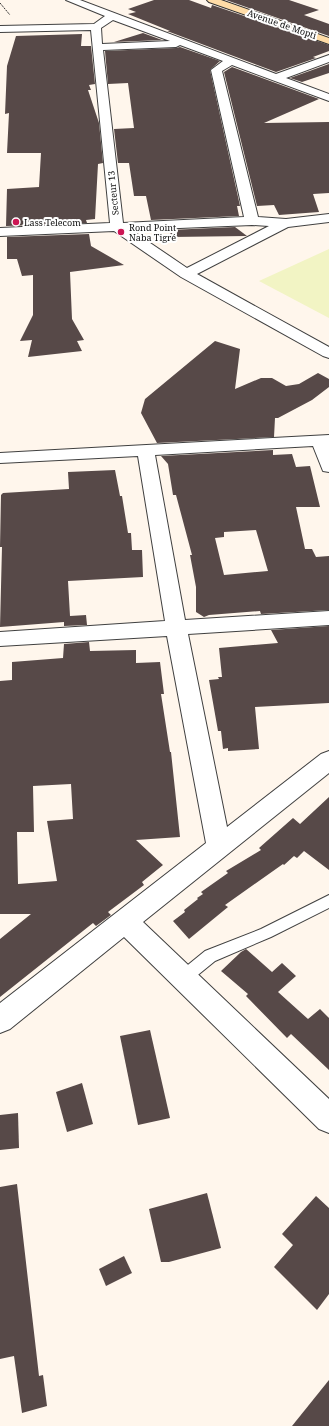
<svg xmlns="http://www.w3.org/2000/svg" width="329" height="1426" viewBox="0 0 329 1426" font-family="'Noto Serif',serif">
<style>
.pitch{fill:#f2f4c4}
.building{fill:#574948;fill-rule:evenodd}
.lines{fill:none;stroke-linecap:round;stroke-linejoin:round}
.lane-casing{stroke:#404040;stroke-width:2}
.street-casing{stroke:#404040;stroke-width:2}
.secondary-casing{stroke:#2f2f2f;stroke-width:2}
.path{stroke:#2f2f2f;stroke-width:1;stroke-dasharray:2 1;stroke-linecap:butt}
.lane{fill:#fff;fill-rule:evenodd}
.street{fill:#fff;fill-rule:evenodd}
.secondary{fill:#ffdca7;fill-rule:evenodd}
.poi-dot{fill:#cc1654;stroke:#fff;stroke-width:1.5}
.labels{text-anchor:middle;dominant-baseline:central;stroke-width:4;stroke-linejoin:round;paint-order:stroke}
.far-street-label{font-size:9px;fill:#0d0d0d;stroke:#fff}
.far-poi-label{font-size:9px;fill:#0d0d0d;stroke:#fff;text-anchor:start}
</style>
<rect width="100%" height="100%" fill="#fff6ec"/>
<path class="pitch" d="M329 249V318L259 281Z"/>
<g class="building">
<path d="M154 0H189L211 8 212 5 329 45V51L313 57 316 58 276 72 167 31H170L128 14 136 12 128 9Z"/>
<path d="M226 0H289L319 10 304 15 329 24V36Z"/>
<path d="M143 33 162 40 114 42Z"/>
<path d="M82 34 81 46H91L95 84 89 85 91 90H88L99 123 103 163 98 164 95 219 86 220 87 223 7 226H6L7 189 39 187 41 153H7L9 113 5 114 7 66 16 36Z"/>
<path d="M180 47 220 61 210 70 240 206H237L239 216 151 220 146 196H134L129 163H118L114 129 134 128 128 83 108 84 105 51 176 48Z"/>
<path d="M329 64V73L302 82 290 78Z"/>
<path d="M232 67 319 99 264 123 329 122V193L313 194 319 212 279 215 274 205 257 206 224 72Z"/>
<path d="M235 227 247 236 171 237 170 230Z"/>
<path d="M89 234 91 246 124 265 70 272 72 319 84 340 77 341 82 351 28 357 32 340 20 341 33 315V275L22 276 17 259H7V237Z"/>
<path d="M215 341 240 349 235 389 261 378H272L286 386 299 384 318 373 329 379V387L312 400 278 418H275L274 437 157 443 141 413 145 399Z"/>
<path d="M273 450V455L292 454 296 467 310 466 320 507H296L305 549H312L316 557 329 556V610L261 614 260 611 209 615 204 617 196 612V587L190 555H192L176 495H173L168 464 161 456ZM256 530 268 571 224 575 215 538 224 537V532Z"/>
<path d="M115 470 120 496H122L128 533H131L132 550H142L143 577 68 581 70 616 86 615 87 625 64 626V622L0 627 2 547H0L1 495 3 493 69 489 68 472Z"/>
<path d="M329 626V703L255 707 259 749 228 751V748L223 749 221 731H218L209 680 219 679 218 677H222L219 648 278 643 271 630Z"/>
<path d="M89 642 90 651 136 650V663L160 662 164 694H161L170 752H171L180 837 136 840 163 865 142 882 144 885 108 912 111 915 96 926 93 923 0 997V939L31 914H0V681L12 680V662L63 658 64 644ZM71 784 73 819 47 821 57 881 18 884 17 832H34L33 786Z"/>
<path d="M329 797V870L304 851 297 858 294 856 284 865 283 864 225 905 228 907 189 939 173 921 185 912 184 910 198 899 197 898 203 894 201 892 228 873 226 871 261 850 259 848 293 818 300 824Z"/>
<path d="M246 949 272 972 282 963 296 976 278 992 308 1019 320 1009 329 1018V1070L291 1034 287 1038 246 996 248 994 221 971 241 952Z"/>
<path d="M150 1030 170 1118 138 1125 120 1036Z"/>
<path d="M82 1083 93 1124 67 1132 56 1092Z"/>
<path d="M18 1113 19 1148 0 1150V1115Z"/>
<path d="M17 1184 39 1376 43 1375 47 1406 22 1413 14 1356 0 1359V1187Z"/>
<path d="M207 1193 221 1248 169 1262H161L149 1209Z"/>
<path d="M316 1196 329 1208V1294L317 1310 274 1267 293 1245 282 1234Z"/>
<path d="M124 1256 132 1273 106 1286 99 1269Z"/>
<path d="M329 1380V1426H292Z"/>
</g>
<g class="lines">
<g class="lane-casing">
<path id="lane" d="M329 895V908L271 937 215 961 188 983 183 985 178 983 176 978 178 973 205 951 261 929Z"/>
</g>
<g class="street-casing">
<g id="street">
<path d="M66 0H80L276 74 329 55V62L286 78 329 94V101L232 65 222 71 258 217 286 219 329 214V222L288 227 197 274 329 347V358L323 356 181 277 114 231 0 236V228L110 223 91 30 0 32V26L94 24 105 16ZM113 20 170 41 102 44 101 28ZM180 45 223 61 211 70 244 217 123 223 103 50 176 47ZM252 225 269 226 187 268 131 230Z"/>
<path d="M329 435V472L323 471 313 446 155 455 185 620 329 611V625L188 634 227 827 321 754 329 751V773L143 922 329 1099V1133L319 1129 124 937 10 1029 0 1033V1003L206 843 167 636 0 646V632L165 621 138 456 0 463V453Z"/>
</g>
</g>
<g class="secondary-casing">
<path id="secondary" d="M207 0H221L329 38V44L209 2Z"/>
</g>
<path class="path" d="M0 3 10 15"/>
<use href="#lane" class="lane"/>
<use href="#street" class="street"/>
<use href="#secondary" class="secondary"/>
</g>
<g class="poi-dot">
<circle cx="16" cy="222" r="4"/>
<circle cx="121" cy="232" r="4"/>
</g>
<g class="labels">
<g class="far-street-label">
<text transform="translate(282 24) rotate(19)">Avenue de Mopti</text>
<text transform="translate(113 193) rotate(-96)">Secteur 13</text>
</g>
<g class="far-poi-label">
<text x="24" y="222">Lass Telecom</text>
<text x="129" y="227">Rond Point<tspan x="129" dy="10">Naba Tigré</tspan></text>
</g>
</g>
</svg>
